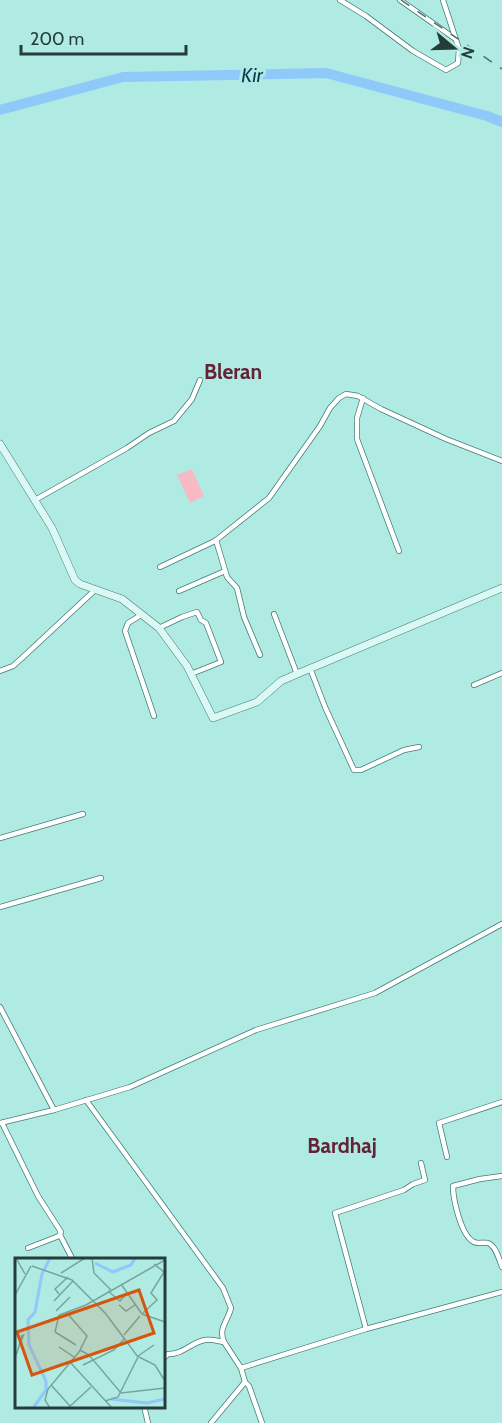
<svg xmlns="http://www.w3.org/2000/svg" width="502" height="1423" viewBox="0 0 502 1423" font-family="Cabin,sans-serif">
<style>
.pitch{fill:#f8b9c7}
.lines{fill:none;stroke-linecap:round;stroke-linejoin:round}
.river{stroke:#8ec9fa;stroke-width:10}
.street-casing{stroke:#437d75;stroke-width:6}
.secondary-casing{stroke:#437d75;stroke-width:8}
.street{stroke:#fff;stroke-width:4.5}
.secondary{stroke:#dbf8f4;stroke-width:7}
.rail{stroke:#4c6f69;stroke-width:1.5;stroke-dasharray:10 10;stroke-linecap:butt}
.labels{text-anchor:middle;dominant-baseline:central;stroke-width:6;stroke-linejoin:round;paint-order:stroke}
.water-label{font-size:20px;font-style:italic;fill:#073655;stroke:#afebe2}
.quarter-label{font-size:21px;font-weight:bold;fill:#652136;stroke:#afebe2}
.inset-river{fill:none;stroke:#8ec9fa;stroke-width:3}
.inset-road{fill:none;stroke:#77a59e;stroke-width:1.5}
.view{fill:#d45610;fill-opacity:0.15;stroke:#d45610;stroke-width:3}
.inset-edge{fill:none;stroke:#243d39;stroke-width:3}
</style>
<rect width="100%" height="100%" fill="#afebe2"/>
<path class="pitch" d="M192 469 204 496 190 503 177 475Z"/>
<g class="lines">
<path class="river" d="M0 110 123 77 326 73 487 116 502 122"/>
<g class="street-casing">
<g id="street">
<path d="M340 0 366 16 413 51 446 70 458 63 459 49 443 0"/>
<path d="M400 0 454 38"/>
<path d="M363 398 357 418V439L399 551"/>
<path d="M35 500 127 448 149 433 174 421 192 399 200 380"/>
<path d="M216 540 227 577 237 588 244 617 260 655"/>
<path d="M160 567 215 541 269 498 320 426 330 408 339 398 346 394 358 396 381 409 446 439 502 461"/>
<path d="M179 591 225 571"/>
<path d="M274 614 297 674"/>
<path d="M141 615 128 623 125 631 154 716"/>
<path d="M159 628 182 617 197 612 201 620 206 623 221 662 191 674"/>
<path d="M310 668 325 707 354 770H361L404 750 419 747"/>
<path d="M0 671 13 666 22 658 95 590"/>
<path d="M474 685 502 673"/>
<path d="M0 838 83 814"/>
<path d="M0 907 101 878"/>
<path d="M0 1007 54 1110"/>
<path d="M86 1100 223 1288 231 1308C228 1321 218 1328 224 1342"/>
<path d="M0 1123 54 1110 130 1087 256 1030 375 993 502 924"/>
<path d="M2 1123 38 1196 61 1232 59 1236 28 1248"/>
<path d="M447 1157 439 1123 502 1102"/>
<path d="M502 1176 480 1179 453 1186C453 1199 461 1236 474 1242 478 1244 483 1242 488 1243 496 1246 499 1259 502 1267"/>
<path d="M60 1235 73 1260"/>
<path d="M366 1329 335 1213 404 1190 413 1184 425 1180 421 1163"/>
<path d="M164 1358 168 1354C182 1355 192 1342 205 1340 211 1339 218 1341 224 1342L241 1368"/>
<path d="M245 1382 249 1386 262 1423"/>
<path d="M144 1406 148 1423"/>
<path d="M211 1423 245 1382 241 1368 366 1329 502 1292"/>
</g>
</g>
<g class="secondary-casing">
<path id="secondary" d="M0 444 52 528 75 580 80 584 122 599 159 628 187 666 213 718 257 702 281 681 297 674 502 588"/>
</g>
<use href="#street" class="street"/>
<use href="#secondary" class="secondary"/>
<path class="rail" d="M401 0 502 69"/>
</g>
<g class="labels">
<g class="water-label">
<text transform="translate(252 75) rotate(-1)">Kir</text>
</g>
<g class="quarter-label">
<text x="233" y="371">Bleran</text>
<text x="342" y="1145">Bardhaj</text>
</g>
</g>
<g transform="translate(15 1258)">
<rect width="150" height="150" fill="#afebe2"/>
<path class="inset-river" d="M80 5 98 14 116 7 120 0M96 141 132 145 150 141M18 150 31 132V123L14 87 13 62 20 54 27 16 35 0"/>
<path class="inset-road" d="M1 0 10 16M77 0 79 15 96 32M17 8 57 22 91 56 123 99 103 139 90 143M46 15 70 0M106 26 127 56 150 64M93 33 105 43 112 35M44 36 40 31 53 19M0 37 16 8M39 43 58 23M104 47 111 53 120 47M41 53 55 39M128 55 142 42 136 35 149 14 139 6M40 74 44 57 71 47 150 2M40 74 61 87M109 77 125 58M44 89 59 99M65 92 74 97 106 135 150 130M2 95 7 77M123 98 139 87M0 99 9 76M124 99 140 107 150 123M55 104 97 150M68 107 99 92 110 80M36 127 55 148M35 150 30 142 33 131 64 94 72 78 51 54M53 150 76 129"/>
<path class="view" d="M124 32 139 75 17 117 2 74Z"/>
<rect width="150" height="150" class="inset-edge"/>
</g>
<g transform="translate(454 48) rotate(109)" stroke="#afebe2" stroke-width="4.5" paint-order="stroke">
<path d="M0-4.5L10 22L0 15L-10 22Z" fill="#243d39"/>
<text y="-9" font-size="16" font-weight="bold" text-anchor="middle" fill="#243d39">N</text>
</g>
<path d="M21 45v9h165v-9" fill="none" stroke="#243d39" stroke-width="3"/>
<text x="30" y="45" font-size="18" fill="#243d39" stroke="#afebe2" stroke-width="4.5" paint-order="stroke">200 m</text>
</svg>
